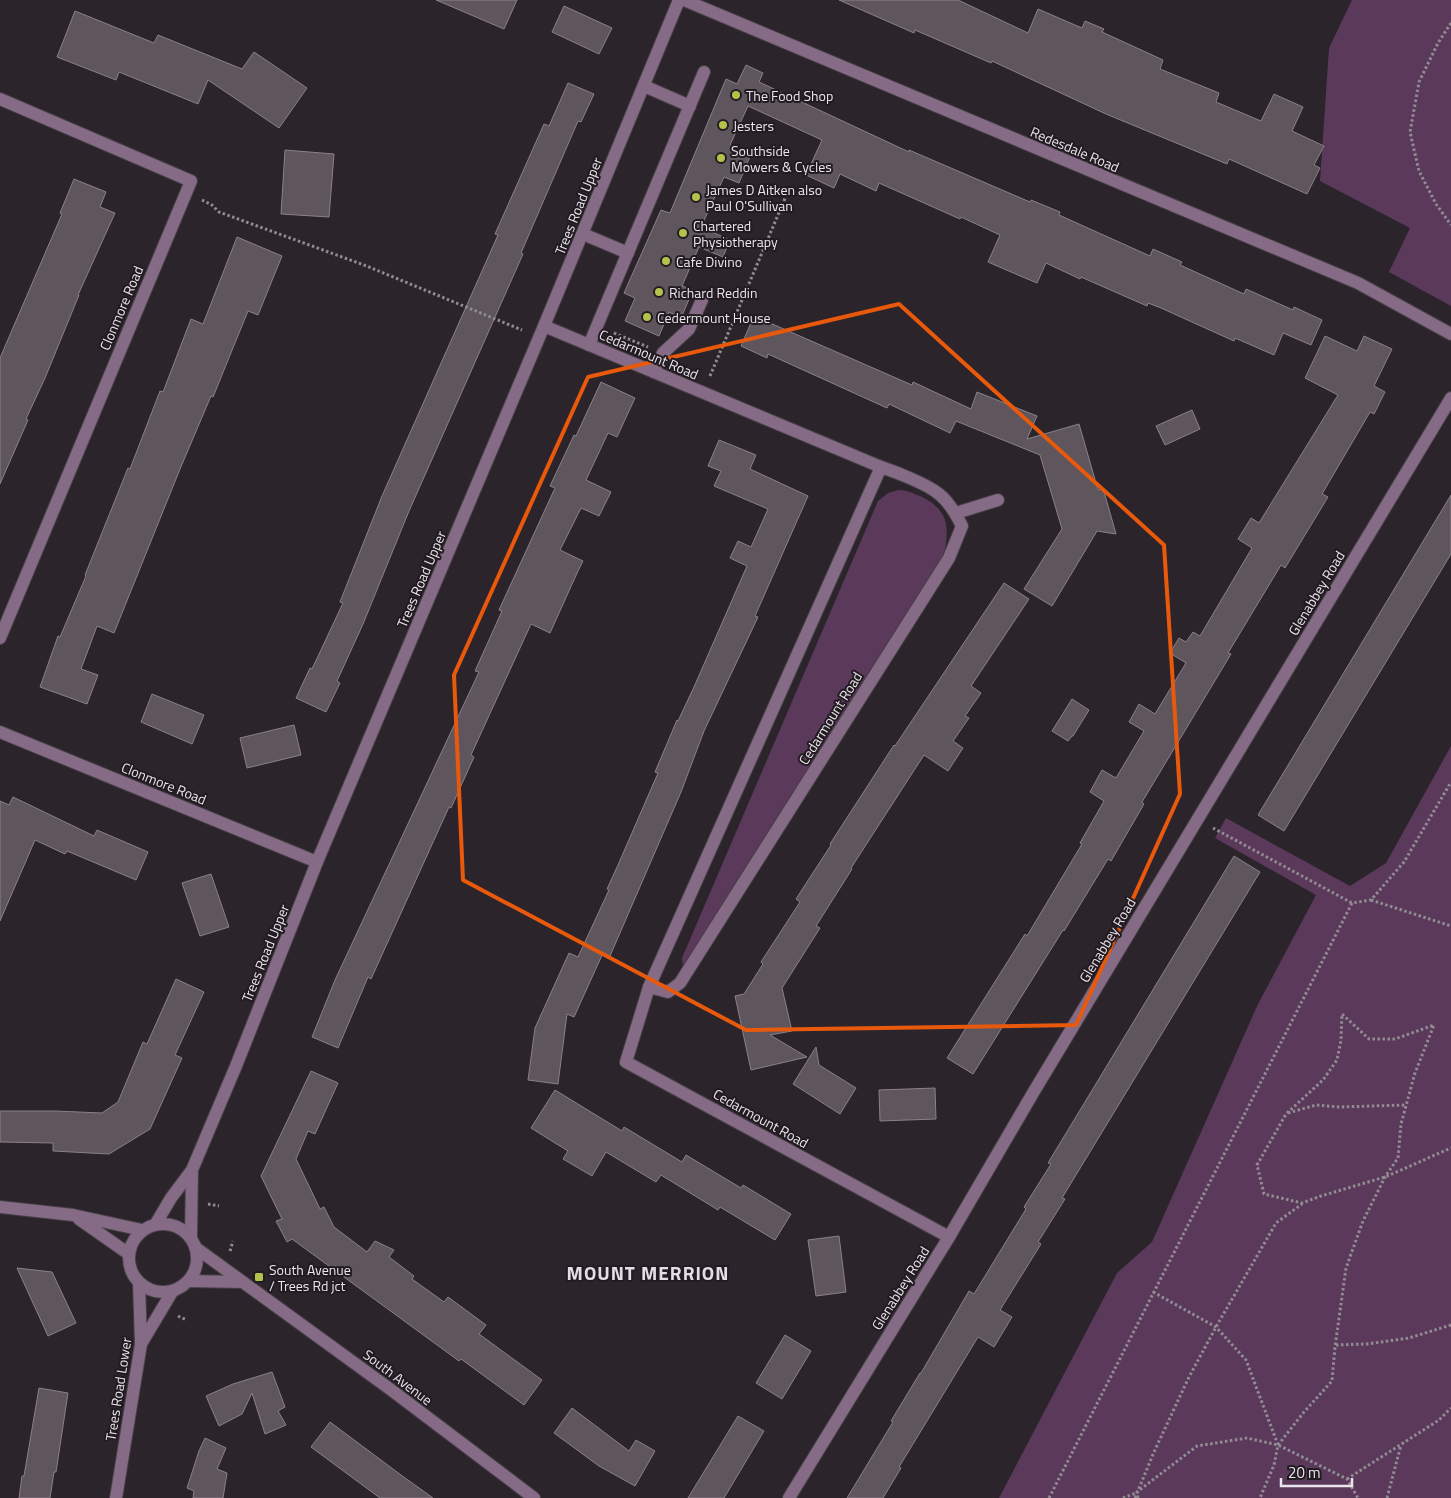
<svg xmlns="http://www.w3.org/2000/svg" width="1451" height="1498" viewBox="0 0 1451 1498" font-family="'Titillium Web',sans-serif">
<style>
.green{fill:#5a395b}
.building{fill:#5e555d;stroke:#8a818a}
.lines{fill:none;stroke-linecap:round;stroke-linejoin:round}
.minor-casing{stroke:#463f46;stroke-width:14}
.path{stroke:#928c92;stroke-width:3;stroke-dasharray:2.5 2.5;stroke-linecap:butt}
.minor{stroke:#856b85;stroke-width:12}
.marked{fill:none;stroke:#e8590c;stroke-width:4;stroke-linejoin:round}
.poi-dot{fill:#b3c24b;stroke:#221b22;stroke-width:2}
.labels{text-anchor:middle;dominant-baseline:central;stroke-width:4;stroke-linejoin:round;paint-order:stroke}
.poi-label{font-size:14px;fill:#ebe6eb;stroke:#221b22;text-anchor:start}
.street-label{font-size:14px;fill:#ebe6eb;stroke:#221b22}
.district-label{font-size:19px;font-weight:bold;letter-spacing:1px;fill:#e6dce6;stroke:#221b22}
</style>
<rect width="100%" height="100%" fill="#2b242b"/>
<g class="green">
<path d="M1352 0H1451V306L1389 272 1410 228 1320 181 1329 48Z"/>
<path d="M898 490C907 490 912 493 920 496 948 509 950 526 944 554L683 968 682 958 878 501 888 493Z"/>
<path d="M1451 746V1498H999L1117 1273 1152 1242 1258 1004 1316 895 1215 838 1226 818 1350 886 1386 863Z"/>
</g>
<g class="building">
<path d="M436 0H517L504 29Z"/>
<path d="M839 0H958L1028 33 1038 9 1082 28 1085 21 1104 29 1102 32 1163 60 1160 69 1219 93 1216 102 1261 121 1274 94 1303 107 1292 131 1324 146 1314 165 1320 168 1307 194 1229 159 1227 164 1106 114 992 61 991 63 915 30 914 33Z"/>
<path d="M564 6 612 28 599 54 552 32Z"/>
<path d="M75 11 154 43 158 35 242 69 254 52 307 88 279 128 208 80 198 104 119 72 116 80 57 57Z"/>
<path d="M746 65 763 73 759 82 909 152V150L1030 202 1031 200 1060 212 1059 215 1150 256 1153 249 1182 262 1180 265 1244 294 1246 289 1293 310 1294 307 1322 320 1311 345 1283 333 1274 355 1235 338 1234 341 1161 308 1148 303 1147 306 1081 277 1080 279 1046 263 1037 283 1018 275 988 262 1000 235 961 217 960 219 879 183 876 191 840 174 834 188 806 175 822 140 748 106 730 145 751 154 739 183 724 177 701 227 730 240 723 257 699 247 682 286 693 290 681 318 669 312 659 336 625 321 635 298 624 293 661 210 670 213 726 79 737 84Z"/>
<path d="M568 83 594 94 581 122 578 121 521 253 523 254 409 511 363 624 337 681 340 683 326 712 296 698 310 668 312 669 343 603 340 602 382 496 498 235 495 234 544 124 549 126Z"/>
<path d="M285 150 334 154 329 217 281 214Z"/>
<path d="M74 179 106 192 100 207 115 213 78 295H79L45 378 26 419 28 420 0 484V358L62 214 60 213Z"/>
<path d="M237 237 282 256 258 315 248 311 213 397 211 396 180 469 114 633 97 626 81 669 98 675 87 704 40 687 58 636 60 637 86 576 85 575 128 468 130 469 160 391 163 392 191 319 203 324Z"/>
<path d="M754 316 912 385 913 382 971 409 977 392 1037 416 1027 439 1079 424 1098 490 1103 488 1116 534 1097 531 1052 606 1024 589 1062 529 1040 455 956 421 950 433 889 404 887 408 768 354 767 358 741 346Z"/>
<path d="M1325 336 1357 351 1364 336 1392 349 1374 386 1385 392 1374 414 1370 412 1322 494 1328 497 1285 568 1281 565 1228 653 1231 654 1142 802 1144 804 1111 861 1108 859 1064 931 1063 930 973 1074 947 1058 1025 934 1027 936 1082 844 1080 843 1104 801 1090 792 1102 770 1116 778 1144 731 1129 722 1139 704 1155 714 1158 709 1186 663 1170 653 1179 638 1186 642 1193 632 1200 636 1252 548 1238 539 1251 518 1259 523 1338 395 1305 378Z"/>
<path d="M601 382 635 398 617 437 608 433 586 480 611 492 599 516 581 508 560 550 583 561 578 571 550 633 531 624 471 755 474 757 451 808 449 807 371 979 368 977 338 1048 312 1037 335 980 479 672 475 671 502 611 499 610 555 488 550 486 574 435 576 436Z"/>
<path d="M1192 410 1200 429 1165 445 1156 426Z"/>
<path d="M719 440 756 455 750 469 808 496 755 616 758 617 704 731 681 792 610 956 603 953 574 1017 567 1014 558 1084 528 1080 535 1028 569 953 578 957 609 890 607 889 618 865 658 773 655 772 677 720 678 721 694 687 747 566 730 558 738 541 751 547 768 509 714 486 721 471 708 466Z"/>
<path d="M1451 495V554L1284 831 1258 815Z"/>
<path d="M1004 583 1029 599 971 686 981 693 965 716 969 718 953 741 963 748 948 771 924 755 851 868 852 869 816 926 820 928 782 988 792 1031 770 1035 807 1057 751 1070 735 996 744 994 763 964 761 962 800 902 796 899 831 845 830 844 894 745 895 746Z"/>
<path d="M152 694 204 715 192 744 141 722Z"/>
<path d="M1072 699 1089 710 1073 736H1072L1068 741 1052 731Z"/>
<path d="M294 725 301 755 247 768 240 738Z"/>
<path d="M13 797 94 836 97 830 148 852 136 880 67 851 65 854 35 840 0 921V801L9 805Z"/>
<path d="M1234 856 1260 872 1062 1198 1065 1199 1038 1242 1041 1244 1000 1310 1012 1317 994 1347 978 1337 899 1467 901 1468 883 1498H847L893 1422 891 1421 920 1373H921L969 1291 974 1294 1026 1209 1024 1207 1051 1164 1048 1163Z"/>
<path d="M211 874 229 927 200 936 182 883Z"/>
<path d="M176 979 204 992 175 1055 182 1058 150 1129 109 1154 53 1151V1143L0 1142V1111H55L102 1113 118 1102 143 1042 147 1044Z"/>
<path d="M816 1047 819 1065 856 1088 840 1114 793 1084Z"/>
<path d="M311 1071 338 1083 315 1134 308 1131 296 1159 320 1209 324 1207 334 1227 367 1252 375 1241 394 1250 389 1257 414 1276 412 1279 444 1302 448 1297 486 1325 479 1334 542 1380 524 1405 461 1359 459 1361 292 1239 287 1242 276 1221 282 1219 261 1176Z"/>
<path d="M935 1088 936 1119 880 1121 879 1090Z"/>
<path d="M555 1090 622 1131 624 1127 682 1162 686 1155 741 1188 743 1185 791 1214 775 1240 720 1207 718 1210 661 1175 656 1182 606 1152 592 1176 563 1159 568 1151 531 1128Z"/>
<path d="M839 1236 846 1292 816 1296 808 1240Z"/>
<path d="M17 1268 52 1272 76 1323 48 1336Z"/>
<path d="M785 1335 811 1351 782 1399 756 1383Z"/>
<path d="M272 1372 285 1407 278 1411 286 1425 265 1434 252 1393 242 1414 219 1426 206 1396 233 1384Z"/>
<path d="M39 1388 68 1393 56 1472H54L50 1498H19L22 1476H24Z"/>
<path d="M572 1408 629 1451 636 1440 655 1451 635 1486 599 1466 554 1433Z"/>
<path d="M738 1416 764 1431 724 1498H688Z"/>
<path d="M330 1422 401 1475 433 1498H380L311 1447Z"/>
<path d="M205 1438 226 1448 217 1469 227 1473 223 1498H193L194 1491 187 1488 199 1451Z"/>
</g>
<g class="lines">
<g class="minor-casing">
<g id="minor">
<path d="M684 0 1358 283 1451 334"/>
<path d="M644 86 690 106"/>
<path d="M0 99 191 181 0 638"/>
<path d="M583 234 628 253"/>
<path d="M544 326 881 467 649 987 626 1062 949 1237"/>
<path d="M589 345 704 72"/>
<path d="M654 372 663 353 689 329 702 300"/>
<path d="M956 513 998 500"/>
<path d="M0 732 317 862"/>
<path d="M649 987 668 992 680 983 949 558 962 526C956 514 949 502 939 494 927 484 896 472 881 467"/>
<path d="M0 1207 73 1215 142 1230"/>
<path d="M79 1219 129 1254"/>
<circle cx="163" cy="1258" r="34"/>
<path d="M155 1225 171 1198 192 1170 236 1066 317 862 544 326 679 0"/>
<path d="M191 1238 192 1170"/>
<path d="M196 1248 390 1389 534 1498"/>
<path d="M189 1281 242 1282"/>
<path d="M141 1344 172 1292"/>
<path d="M116 1498 141 1344 139 1283"/>
<path d="M789 1498 949 1237 1033 1093 1451 398"/>
</g>
</g>
<g class="path">
<path d="M1451 23 1438 43 1419 82 1410 132 1419 171 1436 204 1451 225"/>
<path d="M202 200 212 205 219 212 364 265 522 330"/>
<path d="M614 333 648 347"/>
<path d="M710 376 786 196"/>
<path d="M1213 828 1352 903"/>
<path d="M1371 900 1451 926"/>
<path d="M1288 1113 1316 1105 1339 1107 1406 1105"/>
<path d="M208 1204 219 1206"/>
<path d="M230 1251 233 1241"/>
<path d="M1153 1292 1216 1327 1246 1360 1278 1445 1274 1465 1260 1498"/>
<path d="M178 1316 187 1320"/>
<path d="M1336 1345 1367 1344 1409 1338 1451 1325"/>
<path d="M1278 1445 1304 1412 1332 1381 1335 1347 1346 1268 1363 1221 1385 1177 1398 1158 1401 1124 1415 1073 1434 1025 1395 1039H1369L1342 1014 1341 1040 1337 1060 1323 1080 1286 1114 1257 1165 1264 1194 1302 1203 1321 1196 1385 1177 1451 1148"/>
<path d="M1347 1479 1439 1420 1451 1408"/>
<path d="M1049 1498 1352 903 1371 900 1404 862 1451 782"/>
<path d="M1123 1498 1136 1493"/>
<path d="M1135 1498 1154 1452 1189 1377 1216 1327 1276 1223 1302 1204"/>
<path d="M1138 1498 1137 1492 1197 1446 1247 1438 1278 1445 1347 1479 1358 1498"/>
<path d="M1387 1498 1401 1445"/>
</g>
<use href="#minor" class="minor"/>
</g>
<path class="marked" d="M899 304 1164 545 1180 794 1076 1025 746 1030 463 880 454 675 588 377Z"/>
<g class="poi-dot">
<circle cx="736" cy="95" r="5"/>
<circle cx="723" cy="125" r="5"/>
<circle cx="721" cy="158" r="5"/>
<circle cx="696" cy="197" r="5"/>
<circle cx="683" cy="233" r="5"/>
<circle cx="666" cy="261" r="5"/>
<circle cx="659" cy="292" r="5"/>
<circle cx="647" cy="317" r="5"/>
<rect x="254" y="1272" width="10" height="10" rx="2.5"/>
</g>
<g class="labels">
<g class="poi-label">
<text x="746" y="95">The Food Shop</text>
<text x="733" y="125">Jesters</text>
<text x="731" y="150">Southside<tspan x="731" dy="16">Mowers &amp; Cycles</tspan></text>
<text x="706" y="189">James D Aitken also<tspan x="706" dy="16">Paul O'Sullivan</tspan></text>
<text x="693" y="225">Chartered<tspan x="693" dy="16">Physiotherapy</tspan></text>
<text x="676" y="261">Cafe Divino</text>
<text x="669" y="292">Richard Reddin</text>
<text x="657" y="317">Cedermount House</text>
<text x="269" y="1269">South Avenue<tspan x="269" dy="16">/ Trees Rd jct</tspan></text>
</g>
<g class="street-label">
<text transform="translate(1075 149) rotate(23)">Redesdale Road</text>
<text transform="translate(578 206) rotate(-68)">Trees Road Upper</text>
<text transform="translate(121 308) rotate(-67)">Clonmore Road</text>
<text transform="translate(649 354) rotate(23)">Cedarmount Road</text>
<text transform="translate(421 579) rotate(-67)">Trees Road Upper</text>
<text transform="translate(1316 593) rotate(-59)">Glenabbey Road</text>
<text transform="translate(830 718) rotate(-58)">Cedarmount Road</text>
<text transform="translate(164 783) rotate(22)">Clonmore Road</text>
<text transform="translate(1107 940) rotate(-59)">Glenabbey Road</text>
<text transform="translate(265 953) rotate(-68)">Trees Road Upper</text>
<text transform="translate(761 1118) rotate(29)">Cedarmount Road</text>
<text transform="translate(900 1288) rotate(-58)">Glenabbey Road</text>
<text transform="translate(398 1377) rotate(37)">South Avenue</text>
<text transform="translate(118 1389) rotate(-81)">Trees Road Lower</text>
</g>
<g class="district-label">
<text x="648" y="1272">MOUNT MERRION</text>
</g>
</g>
<path d="M1281 1478v8h71v-8" fill="none" stroke="#ebe6eb" stroke-width="2.5"/>
<text x="1288" y="1478" font-size="15" fill="#ebe6eb" stroke="#221b22" stroke-width="4" paint-order="stroke">20 m</text>
</svg>
